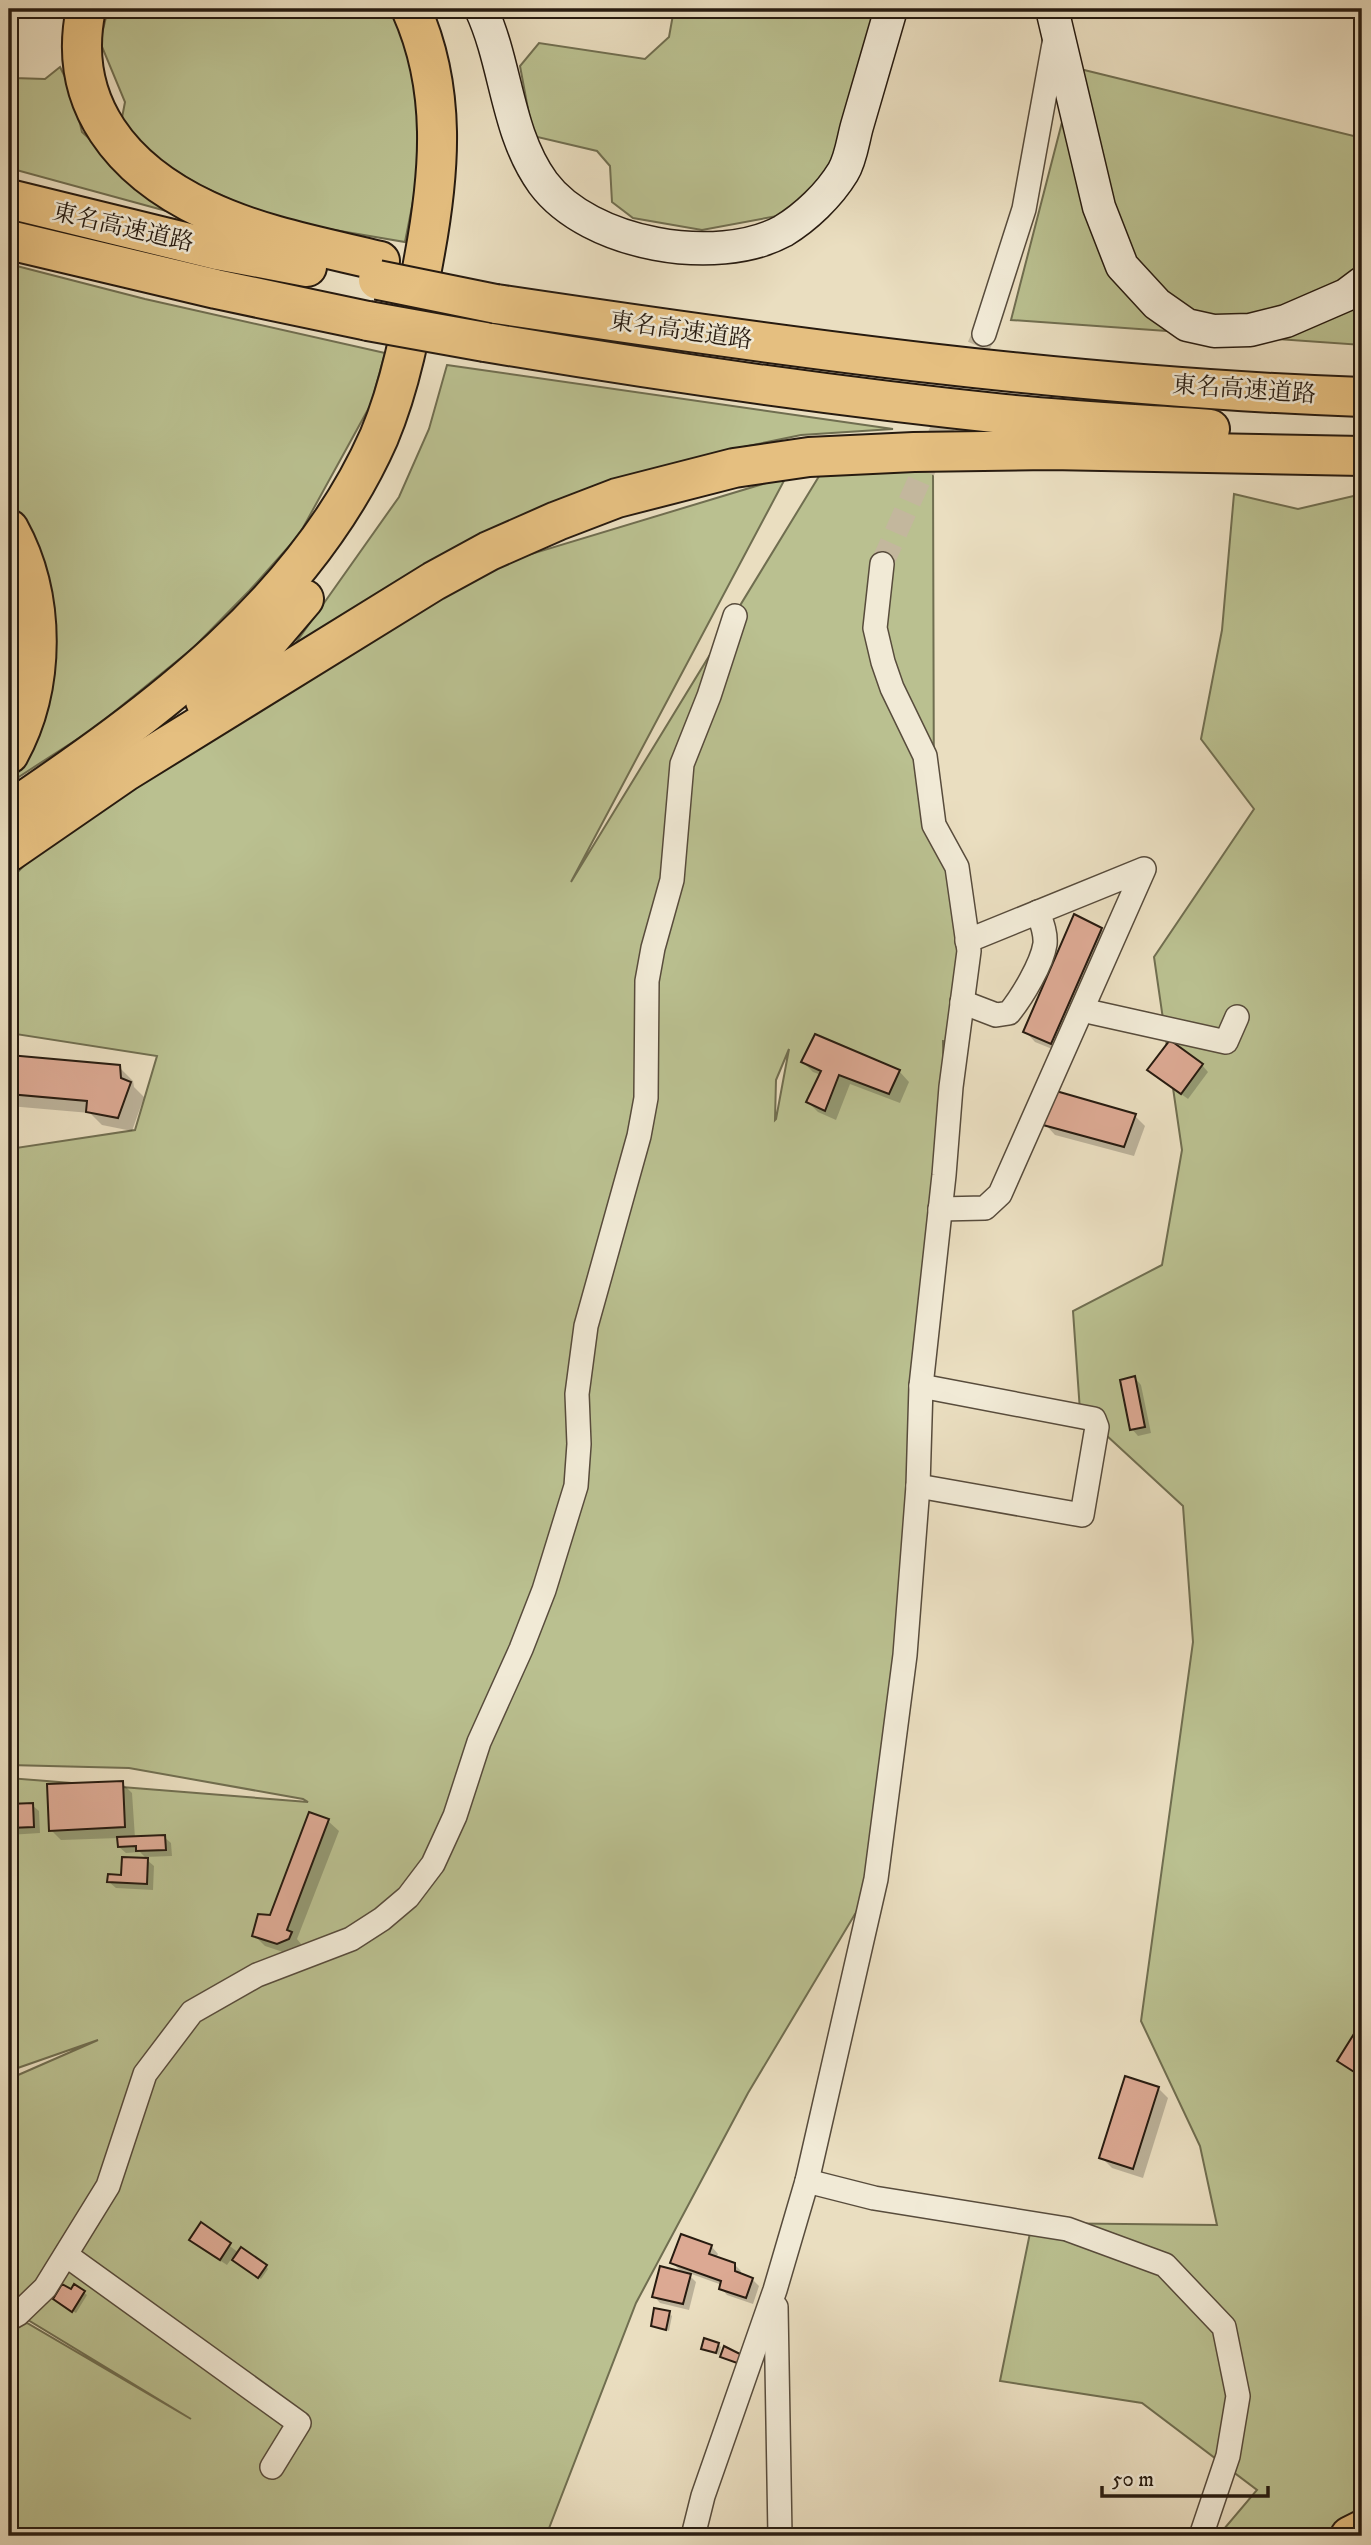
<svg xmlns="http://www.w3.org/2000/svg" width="1371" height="2545" viewBox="0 0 1371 2545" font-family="'IM FELL DW Pica','Noto Serif JP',serif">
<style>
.green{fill:#bac090;stroke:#706e50;stroke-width:2;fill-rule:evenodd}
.shadow{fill:#0003}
.building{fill:#dca993;stroke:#271b10;stroke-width:2}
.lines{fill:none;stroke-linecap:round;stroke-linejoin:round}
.street-tunnel{stroke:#c3b79d;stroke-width:23;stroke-dasharray:23 11;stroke-linecap:butt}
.street-casing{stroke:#584c3c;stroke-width:26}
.secondary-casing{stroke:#271b10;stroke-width:35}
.highway-casing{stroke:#271b10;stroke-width:42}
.street{stroke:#f1ead6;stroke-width:23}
.secondary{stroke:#f1ead6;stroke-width:32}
.highway{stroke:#e5bf80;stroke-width:38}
.highway-bridge-casing{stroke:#271b10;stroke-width:42;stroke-linecap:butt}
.highway-bridge{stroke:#e5bf80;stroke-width:38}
.labels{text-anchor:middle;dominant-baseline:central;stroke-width:5;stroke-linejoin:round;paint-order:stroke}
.street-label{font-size:24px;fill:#271b10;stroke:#f1ead6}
</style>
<rect width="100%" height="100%" fill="#eadec0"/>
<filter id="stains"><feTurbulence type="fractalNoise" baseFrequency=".00286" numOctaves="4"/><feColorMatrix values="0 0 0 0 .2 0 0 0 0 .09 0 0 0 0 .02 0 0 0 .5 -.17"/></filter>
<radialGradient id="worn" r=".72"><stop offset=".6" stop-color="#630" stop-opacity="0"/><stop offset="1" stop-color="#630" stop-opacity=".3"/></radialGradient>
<g class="green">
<path d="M108 9H390L404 36 421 117 417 181 405 242 299 224 238 203 201 186 158 160 121 123 125 102 100 42Z"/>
<path d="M674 9H880L838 161 788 214 702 230 633 218 612 202 610 166 597 151 533 136 520 66 539 43 645 59 669 37Z"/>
<path d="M60 67 72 91 82 132 117 164 181 215 9 168V75L14 78 45 79Z"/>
<path d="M1076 68 1362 138V345L1011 320Z"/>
<path d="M9 264 145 299 385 353 371 404 299 535 249 591 193 648 93 729 14 780 43 725 55 669 52 626 27 533 9 501Z"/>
<path d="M447 365 893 429 801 435 724 451 481 538 295 644 399 497 429 429Z"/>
<path d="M933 471 934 825 966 938 957 1042 943 1041 945 1167 876 1879 748 2093 636 2303 546 2536H9V2333L27 2323 191 2419 18 2314 9 2320V2079L98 2040 9 2071V1778L308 1802 303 1799 129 1768 9 1765V1149L135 1130 157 1056 9 1033V881L93 794 488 567 786 477 571 882 821 473ZM789 1049 776 1119 775 1120 776 1080Z"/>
<path d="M1234 494 1298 509 1362 494V2536H1218L1257 2490 1142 2403 1000 2381 1032 2223 1217 2225 1200 2146 1141 2021 1193 1642 1183 1506 1080 1411 1073 1311 1162 1265 1182 1150 1154 957 1254 809 1201 739 1222 630Z"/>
<path d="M9 562 24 659 9 723Z"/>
</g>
<g class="shadow">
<path d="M1101 929 1111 939 1062 1053 1035 1042 1025 1031Z"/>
<path d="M9 1057 119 1067 133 1081 134 1087 144 1097 132 1131 102 1125 90 1113 9 1106Z"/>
<path d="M803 1062 899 1071 909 1082 900 1103 850 1084 836 1120 818 1112 808 1102 821 1075 813 1072Z"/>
<path d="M1202 1065 1208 1072 1188 1099 1156 1076Z"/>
<path d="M1135 1116 1145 1126 1134 1156 1055 1135 1045 1124Z"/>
<path d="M1135 1378 1141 1385 1151 1433 1138 1436 1132 1429Z"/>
<path d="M122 1783 132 1793 135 1838 164 1837 171 1843 172 1856 145 1857 140 1852 126 1853 119 1847V1838L61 1840 51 1830Z"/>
<path d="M32 1805 39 1811 40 1833 9 1835V1806Z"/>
<path d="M328 1821 339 1831 297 1939 301 1944 299 1949 289 1954 265 1946 254 1935 271 1917Z"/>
<path d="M147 1860 154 1866 153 1890 116 1888 109 1882 123 1876Z"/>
<path d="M1362 2024V2079L1339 2061Z"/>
<path d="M1158 2088 1168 2098 1143 2178 1112 2168 1101 2157Z"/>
<path d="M202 2225 239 2253 266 2266 268 2269 261 2279 232 2258 227 2265 198 2246Z"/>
<path d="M682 2236 712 2247 718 2254 716 2258 734 2264 741 2271V2275L752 2279 759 2286 753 2304 727 2295 721 2288 722 2285 686 2272 696 2282 689 2310 660 2303 654 2296 684 2274 672 2263Z"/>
<path d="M75 2286 87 2295 76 2313 58 2302 72 2292Z"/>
<path d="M669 2313 672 2316 669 2331 653 2326Z"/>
<path d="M718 2344 721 2347 719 2355 703 2348Z"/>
</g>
<g class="building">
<path d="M1074 914 1102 928 1051 1044 1023 1032Z"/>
<path d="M815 1034 900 1070 889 1094 839 1075 825 1111 806 1102 821 1071 801 1062Z"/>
<path d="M1170 1040 1203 1064 1181 1094 1147 1070Z"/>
<path d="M9 1055 120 1065 121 1078 131 1082 118 1118 86 1112 87 1101 9 1094Z"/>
<path d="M1056 1091 1136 1114 1124 1147 1043 1125Z"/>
<path d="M1135 1376 1145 1427 1130 1430 1120 1380Z"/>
<path d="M123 1781 125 1827 49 1831 47 1784Z"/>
<path d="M33 1803 34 1827 9 1828V1804Z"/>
<path d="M309 1812 329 1819 287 1930 292 1932 289 1939 277 1944 252 1936 258 1914 270 1915Z"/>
<path d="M165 1835 166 1850 136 1851V1846L118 1847 117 1837Z"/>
<path d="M122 1857 148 1858 147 1884 107 1882 108 1874 121 1875Z"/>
<path d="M1362 2021V2077L1337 2061Z"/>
<path d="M1125 2076 1159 2087 1133 2169 1099 2158Z"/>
<path d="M201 2222 231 2243 220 2260 189 2240Z"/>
<path d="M681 2234 712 2245 709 2254 735 2263V2271L753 2278 746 2298 719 2289 721 2281 670 2263Z"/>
<path d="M241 2247 267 2265 258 2278 232 2260Z"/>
<path d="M660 2266 691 2274 683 2304 652 2297Z"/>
<path d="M62 2284 71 2289 74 2284 85 2291 72 2312 53 2299Z"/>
<path d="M654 2308 670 2311 666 2330 651 2326Z"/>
<path d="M704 2338 719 2343 716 2353 701 2349Z"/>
<path d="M724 2346 744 2356 740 2364 720 2357Z"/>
</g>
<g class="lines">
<path class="street-tunnel" d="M882 564 984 334"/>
<g class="street-casing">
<g id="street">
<path d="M984 334 1024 209 1055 38"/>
<path d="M962 1002 996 1015 1009 1013C1022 997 1042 964 1045 944 1046 933 1042 923 1038 912"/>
<path d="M1082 1010 1226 1042 1237 1017"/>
<path d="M940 1209 985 1208 1000 1194 1144 869 967 941"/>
<path d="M918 1486 1082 1515 1097 1427 1094 1419 921 1386"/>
<path d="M807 2181 874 2198 1067 2229 1165 2265 1224 2327 1238 2396 1228 2456 1201 2536"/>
<path d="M66 2255 299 2423 272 2467"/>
<path d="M776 2307 780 2536"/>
<path d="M9 2319 18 2314 45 2288 108 2186 145 2074 192 2012 257 1975 351 1939 382 1919 408 1897 433 1864 455 1816 479 1742 521 1649 544 1590 576 1486 579 1444 577 1394 586 1326 639 1136 646 1098 647 981 653 948 672 880 682 764 709 696 735 616"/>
<path d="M693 2536 703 2496 775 2290 807 2181 876 1879 905 1655 918 1486 921 1386 944 1175 951 1087 969 951 957 867 934 825 925 756 892 688 883 662 875 628 882 564"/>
</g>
</g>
<g class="secondary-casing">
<g id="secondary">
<path d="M481 9C507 65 506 132 543 183 589 245 717 267 783 231 806 217 829 195 843 172 851 159 853 140 857 126 868 87 880 48 891 9"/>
<path d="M1052 9 1099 207 1122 266 1157 304 1187 325 1214 331 1250 330 1286 321 1346 295 1362 283"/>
</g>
</g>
<g class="highway-casing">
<g id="highway">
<path d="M86 9C66 104 123 171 206 210 261 236 322 247 380 261"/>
<path d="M9 199 217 250 307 267"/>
<path d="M9 240 216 289 368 321"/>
<path d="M496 304C784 347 1071 387 1362 397"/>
<path d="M485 342C658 371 830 396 1004 414 1072 421 1141 424 1210 429"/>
<path d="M9 529C46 596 46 687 9 754"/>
<path d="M205 701 252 660 304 599"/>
<path d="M9 811C154 713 306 602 379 437 403 380 413 318 424 258 440 173 447 89 411 9"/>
<path d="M9 852 125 772 434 581 489 551 557 521 617 498 734 468 809 457 914 452 1050 450 1362 456"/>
<path d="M1350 2536 1362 2530"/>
</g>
</g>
<use href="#street" class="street"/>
<use href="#secondary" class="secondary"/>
<use href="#highway" class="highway"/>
<g class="highway-bridge-casing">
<g id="highway-bridge">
<path d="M378 280 496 304"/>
<path d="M368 321 485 342"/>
</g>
</g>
<use href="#highway-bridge" class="highway-bridge"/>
</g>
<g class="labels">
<g class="street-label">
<text transform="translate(123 228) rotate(13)">東名高速道路</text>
<text transform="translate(681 331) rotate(8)">東名高速道路</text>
<text transform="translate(1244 390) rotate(4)">東名高速道路</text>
</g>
</g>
<rect width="1371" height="2545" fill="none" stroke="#eadec0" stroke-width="35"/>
<rect x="10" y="10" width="1350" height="2524" fill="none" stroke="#271b10" stroke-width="3.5"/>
<rect x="18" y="18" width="1336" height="2510" fill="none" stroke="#271b10" stroke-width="2"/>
<path d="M1102 2486v10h166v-10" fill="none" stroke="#271b10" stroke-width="3.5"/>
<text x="1112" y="2486" font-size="21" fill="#271b10" stroke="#f1ead6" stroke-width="5" paint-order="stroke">50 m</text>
<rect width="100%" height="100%" filter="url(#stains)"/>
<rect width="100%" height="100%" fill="url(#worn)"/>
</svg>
